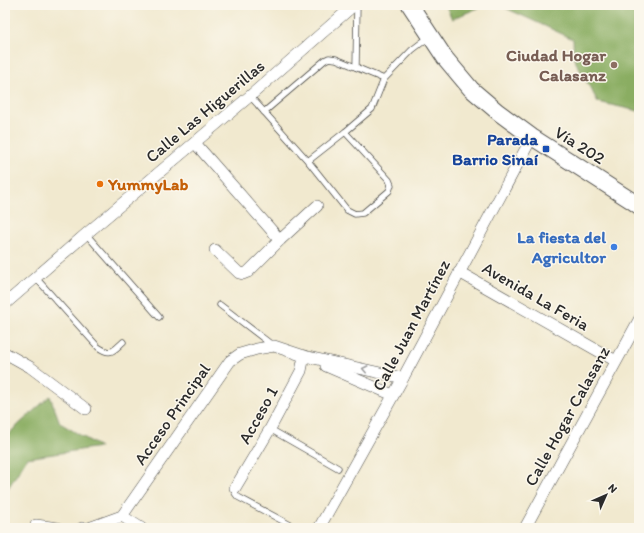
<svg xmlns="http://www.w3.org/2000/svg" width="644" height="533" viewBox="0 0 644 533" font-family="Itim,sans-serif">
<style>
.forest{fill:#8aad62;stroke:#5a6c46}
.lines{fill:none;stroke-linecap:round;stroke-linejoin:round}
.service-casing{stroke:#494844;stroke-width:7}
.minor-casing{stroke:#494844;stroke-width:12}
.secondary-casing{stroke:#494844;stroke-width:18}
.service{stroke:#fff;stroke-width:5.5}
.minor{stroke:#fff;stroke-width:11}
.secondary{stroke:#fff;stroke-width:16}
.oneway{stroke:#a0a0a0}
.education-dot{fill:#8d6e63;stroke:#fbf7ec;stroke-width:1.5}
.transit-dot{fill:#1a4fb4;stroke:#fbf7ec;stroke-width:1.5}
.food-dot{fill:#e8710a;stroke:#fbf7ec;stroke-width:1.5}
.shop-dot{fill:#3f7fe0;stroke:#fbf7ec;stroke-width:1.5}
.labels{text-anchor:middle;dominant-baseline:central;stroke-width:3;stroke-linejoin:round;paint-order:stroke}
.education-label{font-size:17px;font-weight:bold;fill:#785e54;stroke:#fbf7ec;text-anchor:end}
.street-label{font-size:17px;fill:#2b2b2b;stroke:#fbf7ec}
.transit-label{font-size:17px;font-weight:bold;fill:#164399;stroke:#fbf7ec;text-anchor:end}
.food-label{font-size:17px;font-weight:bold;fill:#c56008;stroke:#fbf7ec;text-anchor:start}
.shop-label{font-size:17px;font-weight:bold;fill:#366cbe;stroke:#fbf7ec;text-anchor:end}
</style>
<rect width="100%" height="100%" fill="#fbf7ec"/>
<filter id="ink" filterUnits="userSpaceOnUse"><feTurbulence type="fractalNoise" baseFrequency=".025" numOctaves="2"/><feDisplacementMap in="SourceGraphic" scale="8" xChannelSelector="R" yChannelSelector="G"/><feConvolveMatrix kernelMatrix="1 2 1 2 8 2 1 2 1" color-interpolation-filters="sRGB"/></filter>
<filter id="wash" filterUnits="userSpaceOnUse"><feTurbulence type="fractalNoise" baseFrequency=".012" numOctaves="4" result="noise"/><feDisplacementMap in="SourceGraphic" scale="16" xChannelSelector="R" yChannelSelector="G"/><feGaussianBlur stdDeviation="0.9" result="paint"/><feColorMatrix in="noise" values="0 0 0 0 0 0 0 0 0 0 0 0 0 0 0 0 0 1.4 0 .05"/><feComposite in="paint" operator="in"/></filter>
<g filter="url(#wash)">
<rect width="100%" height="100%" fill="#f1e9cf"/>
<g class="forest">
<path d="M446 5H485L452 19 446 6Z"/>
<path d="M499 5H639V112L638 111 598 102 574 59 573 39Z"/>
<path d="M50 396 60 423 100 447 27 458 5 493V437Z"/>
</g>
</g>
<g filter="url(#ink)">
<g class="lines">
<g class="service-casing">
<g id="service">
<path d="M356 67 357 5"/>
<path d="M250 96 308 161 345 132 372 109 384 79 412 50 429 37"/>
<path d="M264 112 325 60 329 58 336 59 384 79"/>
<path d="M308 161 347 210 355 214 363 213 389 191 391 185 389 180 345 132"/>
<path d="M86 234 159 317"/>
<path d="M36 278 98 347C111 356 113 351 123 342"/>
<path d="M220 305 272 345"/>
<path d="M270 429 338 468"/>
<path d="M235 488V493L238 497 296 528"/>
</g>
</g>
<g class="minor-casing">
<g id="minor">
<path d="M195 143 280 240"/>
<path d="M215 250 239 273 243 274 248 272 280 240 317 206"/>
<path d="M459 272 616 361"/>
<path d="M5 304 86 234 250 96 354 5"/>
<path d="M5 353 30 367 86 409"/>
<path d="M326 366 393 395"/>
<path d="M235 488 270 429 301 371 304 356"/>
<path d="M122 516 141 528"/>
<path d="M36 525 58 528"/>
<path d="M82 528H89L122 516 230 361 240 354 257 349 274 346 304 356 403 378"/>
<path d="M319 528 403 378 532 137"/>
<path d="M525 528 639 320"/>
</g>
</g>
<g class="secondary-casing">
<path id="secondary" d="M410 5 445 58 471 89 498 112 532 137 632 201 639 206"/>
</g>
<use href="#service" class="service"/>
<use href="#minor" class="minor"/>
<use href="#secondary" class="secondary"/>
</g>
<defs><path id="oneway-chevron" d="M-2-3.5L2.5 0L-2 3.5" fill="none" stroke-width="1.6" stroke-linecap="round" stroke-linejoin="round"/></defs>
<use class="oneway" href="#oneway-chevron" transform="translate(365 369) rotate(-167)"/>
</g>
<circle class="education-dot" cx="614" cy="65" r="4"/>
<rect class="transit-dot" x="542" y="145" width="8" height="8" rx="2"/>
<circle class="food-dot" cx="100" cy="184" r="4"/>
<circle class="shop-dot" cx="614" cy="247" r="4"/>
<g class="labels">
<g class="education-label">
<text x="606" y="55">Ciudad Hogar<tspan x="606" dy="20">Calasanz</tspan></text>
</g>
<g class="street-label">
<text transform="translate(205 111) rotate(-40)">Calle Las Higuerillas</text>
<text transform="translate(580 145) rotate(32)">Vía 202</text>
<text transform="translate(536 296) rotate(30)">Avenida La Feria</text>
<text transform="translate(411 325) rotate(-62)">Calle Juan Martínez</text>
<text transform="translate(172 414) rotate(-55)">Acceso Principal</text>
<text transform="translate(258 415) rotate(-61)">Acceso 1</text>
<text transform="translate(567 416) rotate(-61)">Calle Hogar Calasanz</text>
</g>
<g class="transit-label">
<text x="538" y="139">Parada<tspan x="538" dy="20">Barrio Sinaí</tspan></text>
</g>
<g class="food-label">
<text x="108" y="184">YummyLab</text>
</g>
<g class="shop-label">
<text x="606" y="237">La fiesta del<tspan x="606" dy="20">Agricultor</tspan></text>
</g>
</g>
<rect width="644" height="533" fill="none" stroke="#fbf7ec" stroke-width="20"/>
<g transform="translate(606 495) rotate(45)" stroke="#fbf7ec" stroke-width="3" paint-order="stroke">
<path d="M0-3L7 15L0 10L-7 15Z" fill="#2b2b2b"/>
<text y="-6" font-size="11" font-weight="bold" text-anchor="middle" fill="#2b2b2b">N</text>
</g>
</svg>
